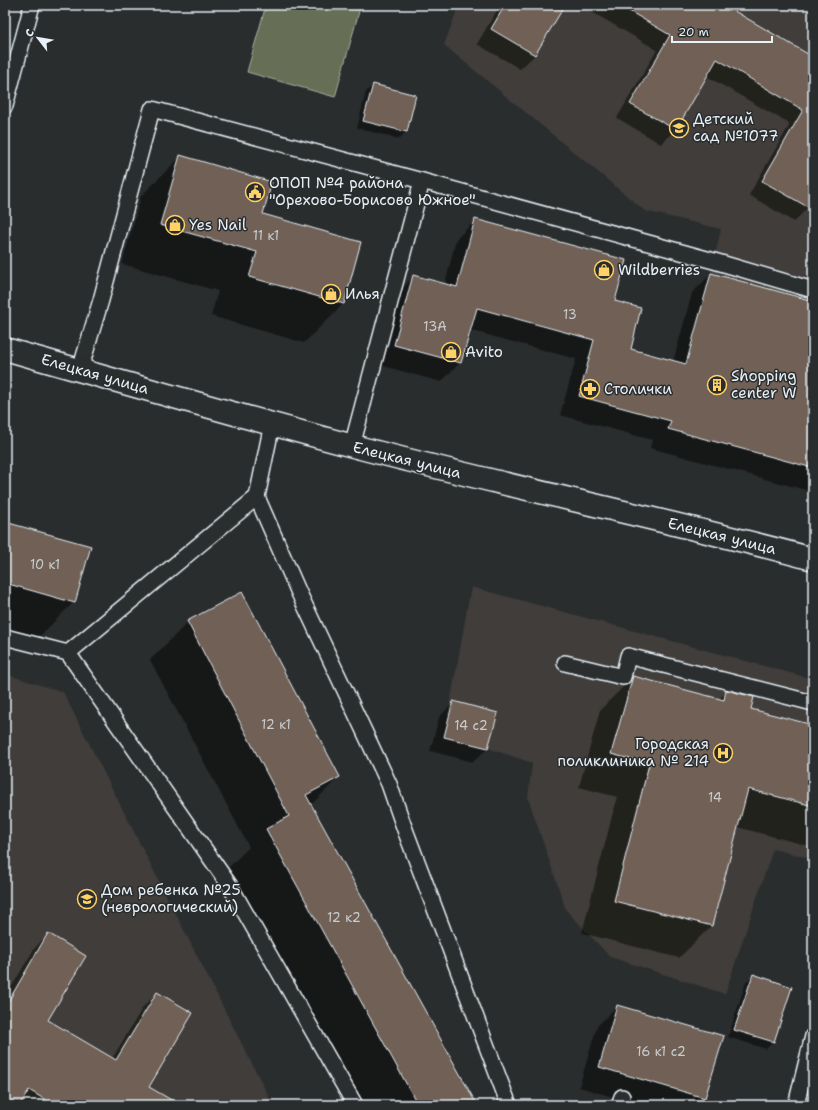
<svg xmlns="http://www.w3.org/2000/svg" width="818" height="1110" viewBox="0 0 818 1110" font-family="'Shantell Sans',sans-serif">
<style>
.built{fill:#3f3d3a}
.green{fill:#666e54;stroke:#a7b0a6}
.shadow{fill:#0007}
.building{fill:#6f6155;stroke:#e8f1f8}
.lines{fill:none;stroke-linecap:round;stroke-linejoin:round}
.service-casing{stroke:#e8f1f8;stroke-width:18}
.tertiary-casing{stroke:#e8f1f8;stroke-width:25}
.service{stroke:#2a2d2e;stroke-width:15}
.tertiary{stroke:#2a2d2e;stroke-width:22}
.labels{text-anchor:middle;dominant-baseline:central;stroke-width:3;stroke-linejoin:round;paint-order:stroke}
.number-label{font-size:13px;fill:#cacdcf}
.poi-label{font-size:15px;fill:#e8f1f8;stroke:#2a2d2e;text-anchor:start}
.street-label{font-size:15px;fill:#e8f1f8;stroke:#2a2d2e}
</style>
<rect width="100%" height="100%" fill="#2a2d2e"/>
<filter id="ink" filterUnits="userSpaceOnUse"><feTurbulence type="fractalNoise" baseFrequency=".025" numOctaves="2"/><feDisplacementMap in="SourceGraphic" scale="8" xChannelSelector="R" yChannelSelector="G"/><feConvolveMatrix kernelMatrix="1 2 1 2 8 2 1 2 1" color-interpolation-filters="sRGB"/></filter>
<g filter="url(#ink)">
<g class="built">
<path d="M459 5H813V468L668 429 711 273 721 229 645 211 444 45Z"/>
<path d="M471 587 813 679V859L773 849 725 994 610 957 566 910 528 798 532 763 488 748 444 737Z"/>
<path d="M5 674 63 692 273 1105H5Z"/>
</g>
<path class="green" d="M266 5H348L360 8 335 97 247 72Z"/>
<g class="shadow">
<path d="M500 5H564L535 55 520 69 477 44Z"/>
<path d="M580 5H722L813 58V198L808 207 794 222 749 195 790 124 706 76 675 130 661 144 617 118 657 50Z"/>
<path d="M373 85 406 132 399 139 357 128 366 92Z"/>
<path d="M180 157 262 215 343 304 304 343 211 316 218 291 122 264 141 196Z"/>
<path d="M476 220 614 302 630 350 673 362 692 293 711 274 813 302V492L650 448 652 440 560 415 576 359 469 330 460 363 441 382 376 364 395 295 414 276 445 284 456 239Z"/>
<path d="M5 523 74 602 37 639 5 630Z"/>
<path d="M242 593 339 777 311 805 476 1105H361L229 867 249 847 150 660 188 622Z"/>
<path d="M633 677 719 699 727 691 750 709 813 726V847L737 827 711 926 679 958 582 933 617 797 579 787 600 710Z"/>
<path d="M453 703 488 748 473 762 430 751 439 717Z"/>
<path d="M48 934 47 1021 112 1059 143 1007 157 993 148 1087 178 1105H5V998L34 949Z"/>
<path d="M753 975 791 988 773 1042 766 1049 728 1037 746 982Z"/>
<path d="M617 1006 704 1098 697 1105H639L579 1087 597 1026Z"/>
<path d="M813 1096V1105H810Z"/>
</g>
<g class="building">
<path d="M505 5H565L535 55 491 29Z"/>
<path d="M619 5H724L813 57V210L762 181 803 110 717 59 676 130 630 104 670 35Z"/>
<path d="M373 84 416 95 407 132 363 121Z"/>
<path d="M180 155 272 182 263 214 361 242 344 304 249 277 257 252 160 225Z"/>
<path d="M475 219 626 260 615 301 641 308 631 349 686 364 711 273 813 301V468L668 429 671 421 579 396 594 340 477 308 461 363 394 345 413 275 457 287Z"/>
<path d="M5 522 91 546 75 603 5 583Z"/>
<path d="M242 592 340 777 306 795 477 1105H418L266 829 289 816 187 621Z"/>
<path d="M633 676 724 700 726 690 754 697 751 709 813 725V806L748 789 712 926 614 901 649 764 611 754Z"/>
<path d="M453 701 498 713 488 748 444 737Z"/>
<path d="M48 933 86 956 48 1020 116 1060 157 992 193 1013 149 1087 180 1105H54L29 1090 20 1105H5V1007Z"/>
<path d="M753 974 792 987 774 1042 734 1030Z"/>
<path d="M617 1005 724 1036 705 1098 599 1067Z"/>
</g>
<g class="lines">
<g class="service-casing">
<g id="service">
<path d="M5 106 32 5"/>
<path d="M422 181 714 261 813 290"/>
<path d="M80 370 101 300 152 109 422 181 352 446"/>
<path d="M272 424 257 497 299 593 389 784 404 827 509 1105"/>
<path d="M257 497 68 653 230 886 355 1105"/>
<path d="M5 637 68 653"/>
<path d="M565 663 623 677 628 656 813 703"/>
<path d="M619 1105 622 1097"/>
<path d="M796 1105 813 1036"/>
</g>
</g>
<g class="tertiary-casing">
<path id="tertiary" d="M5 349C121 382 236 415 353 446 505 486 660 518 813 559"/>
</g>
<use href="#service" class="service"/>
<use href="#tertiary" class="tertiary"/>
</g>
</g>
<defs>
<g id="school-ring" transform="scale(1)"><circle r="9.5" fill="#2a2d2e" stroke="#ffd166" stroke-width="1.5"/><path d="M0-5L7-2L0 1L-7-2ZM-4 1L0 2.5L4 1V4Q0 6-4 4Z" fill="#ffd166"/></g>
<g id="civic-ring" transform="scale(1)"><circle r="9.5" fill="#2a2d2e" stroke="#ffd166" stroke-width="1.5"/><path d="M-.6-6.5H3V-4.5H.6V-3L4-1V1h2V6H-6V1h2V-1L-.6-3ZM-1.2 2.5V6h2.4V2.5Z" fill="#ffd166"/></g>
<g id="shop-ring" transform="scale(1)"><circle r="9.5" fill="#2a2d2e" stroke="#ffd166" stroke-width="1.5"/><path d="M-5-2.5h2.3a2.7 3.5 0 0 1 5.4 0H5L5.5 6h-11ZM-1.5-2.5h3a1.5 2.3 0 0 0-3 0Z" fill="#ffd166"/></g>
<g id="building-ring" transform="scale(1)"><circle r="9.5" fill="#2a2d2e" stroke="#ffd166" stroke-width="1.5"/><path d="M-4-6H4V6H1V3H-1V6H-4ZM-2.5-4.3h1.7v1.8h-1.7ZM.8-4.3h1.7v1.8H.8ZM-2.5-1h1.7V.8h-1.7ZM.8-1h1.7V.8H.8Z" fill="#ffd166"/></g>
<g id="pharmacy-ring" transform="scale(1)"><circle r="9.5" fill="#2a2d2e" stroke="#ffd166" stroke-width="1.5"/><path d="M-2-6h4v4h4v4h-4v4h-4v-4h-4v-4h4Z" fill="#ffd166"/></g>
<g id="hospital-ring" transform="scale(1)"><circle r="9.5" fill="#2a2d2e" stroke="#ffd166" stroke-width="1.5"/><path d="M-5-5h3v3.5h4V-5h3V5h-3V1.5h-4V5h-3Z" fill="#ffd166"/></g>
</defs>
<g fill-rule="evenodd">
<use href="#school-ring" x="679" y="128"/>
<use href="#civic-ring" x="255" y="192"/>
<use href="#shop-ring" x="175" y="225"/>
<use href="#shop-ring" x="604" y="270"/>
<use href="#shop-ring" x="331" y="294"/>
<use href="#shop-ring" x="451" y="352"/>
<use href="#building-ring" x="717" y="385"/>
<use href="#pharmacy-ring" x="590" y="389"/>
<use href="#hospital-ring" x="723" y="753"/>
<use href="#school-ring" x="87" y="899"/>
</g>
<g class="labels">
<g class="number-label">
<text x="266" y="235">11 к1</text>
<text x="570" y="314">13</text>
<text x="435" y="326">13А</text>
<text x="45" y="564">10 к1</text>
<text x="276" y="724">12 к1</text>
<text x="471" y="725">14 c2</text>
<text x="715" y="797">14</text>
<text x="344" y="917">12 к2</text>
<text x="661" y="1051">16 к1 с2</text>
</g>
<g class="poi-label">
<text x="693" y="119">Детский<tspan x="693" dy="17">сад №1077</tspan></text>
<text x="269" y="183">ОПОП №4 района<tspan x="269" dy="17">"Орехово-Борисово Южное"</tspan></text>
<text x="189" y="225">Yes Nail</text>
<text x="618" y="270">Wildberries</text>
<text x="345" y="294">Илья</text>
<text x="465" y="352">Avito</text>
<text x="731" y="376">Shopping<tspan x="731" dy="17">center W</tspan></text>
<text x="604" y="389">Столички</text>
<text x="709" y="744" text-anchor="end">Городская<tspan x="709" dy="17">поликлиника № 214</tspan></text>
<text x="101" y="890">Дом ребенка №25<tspan x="101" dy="17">(неврологический)</tspan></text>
</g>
<g class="street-label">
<text transform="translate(95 374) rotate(16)">Елецкая улица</text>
<text transform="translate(407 460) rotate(14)">Елецкая улица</text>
<text transform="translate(722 536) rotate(14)">Елецкая улица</text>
</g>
</g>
<rect width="818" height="1110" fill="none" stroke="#2a2d2e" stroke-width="20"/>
<rect x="10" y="10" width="798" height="1090" fill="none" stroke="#e8f1f8" stroke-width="1.5" filter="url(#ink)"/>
<g transform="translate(38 38) rotate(301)" stroke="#2a2d2e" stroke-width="3" paint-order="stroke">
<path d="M0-3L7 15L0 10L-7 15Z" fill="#e8f1f8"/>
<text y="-6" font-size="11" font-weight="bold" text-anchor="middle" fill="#e8f1f8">С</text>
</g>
<path d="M672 36v6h100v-6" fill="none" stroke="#e8f1f8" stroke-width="2"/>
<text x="678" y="36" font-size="12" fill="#e8f1f8" stroke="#2a2d2e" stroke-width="3" paint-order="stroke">20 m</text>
</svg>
